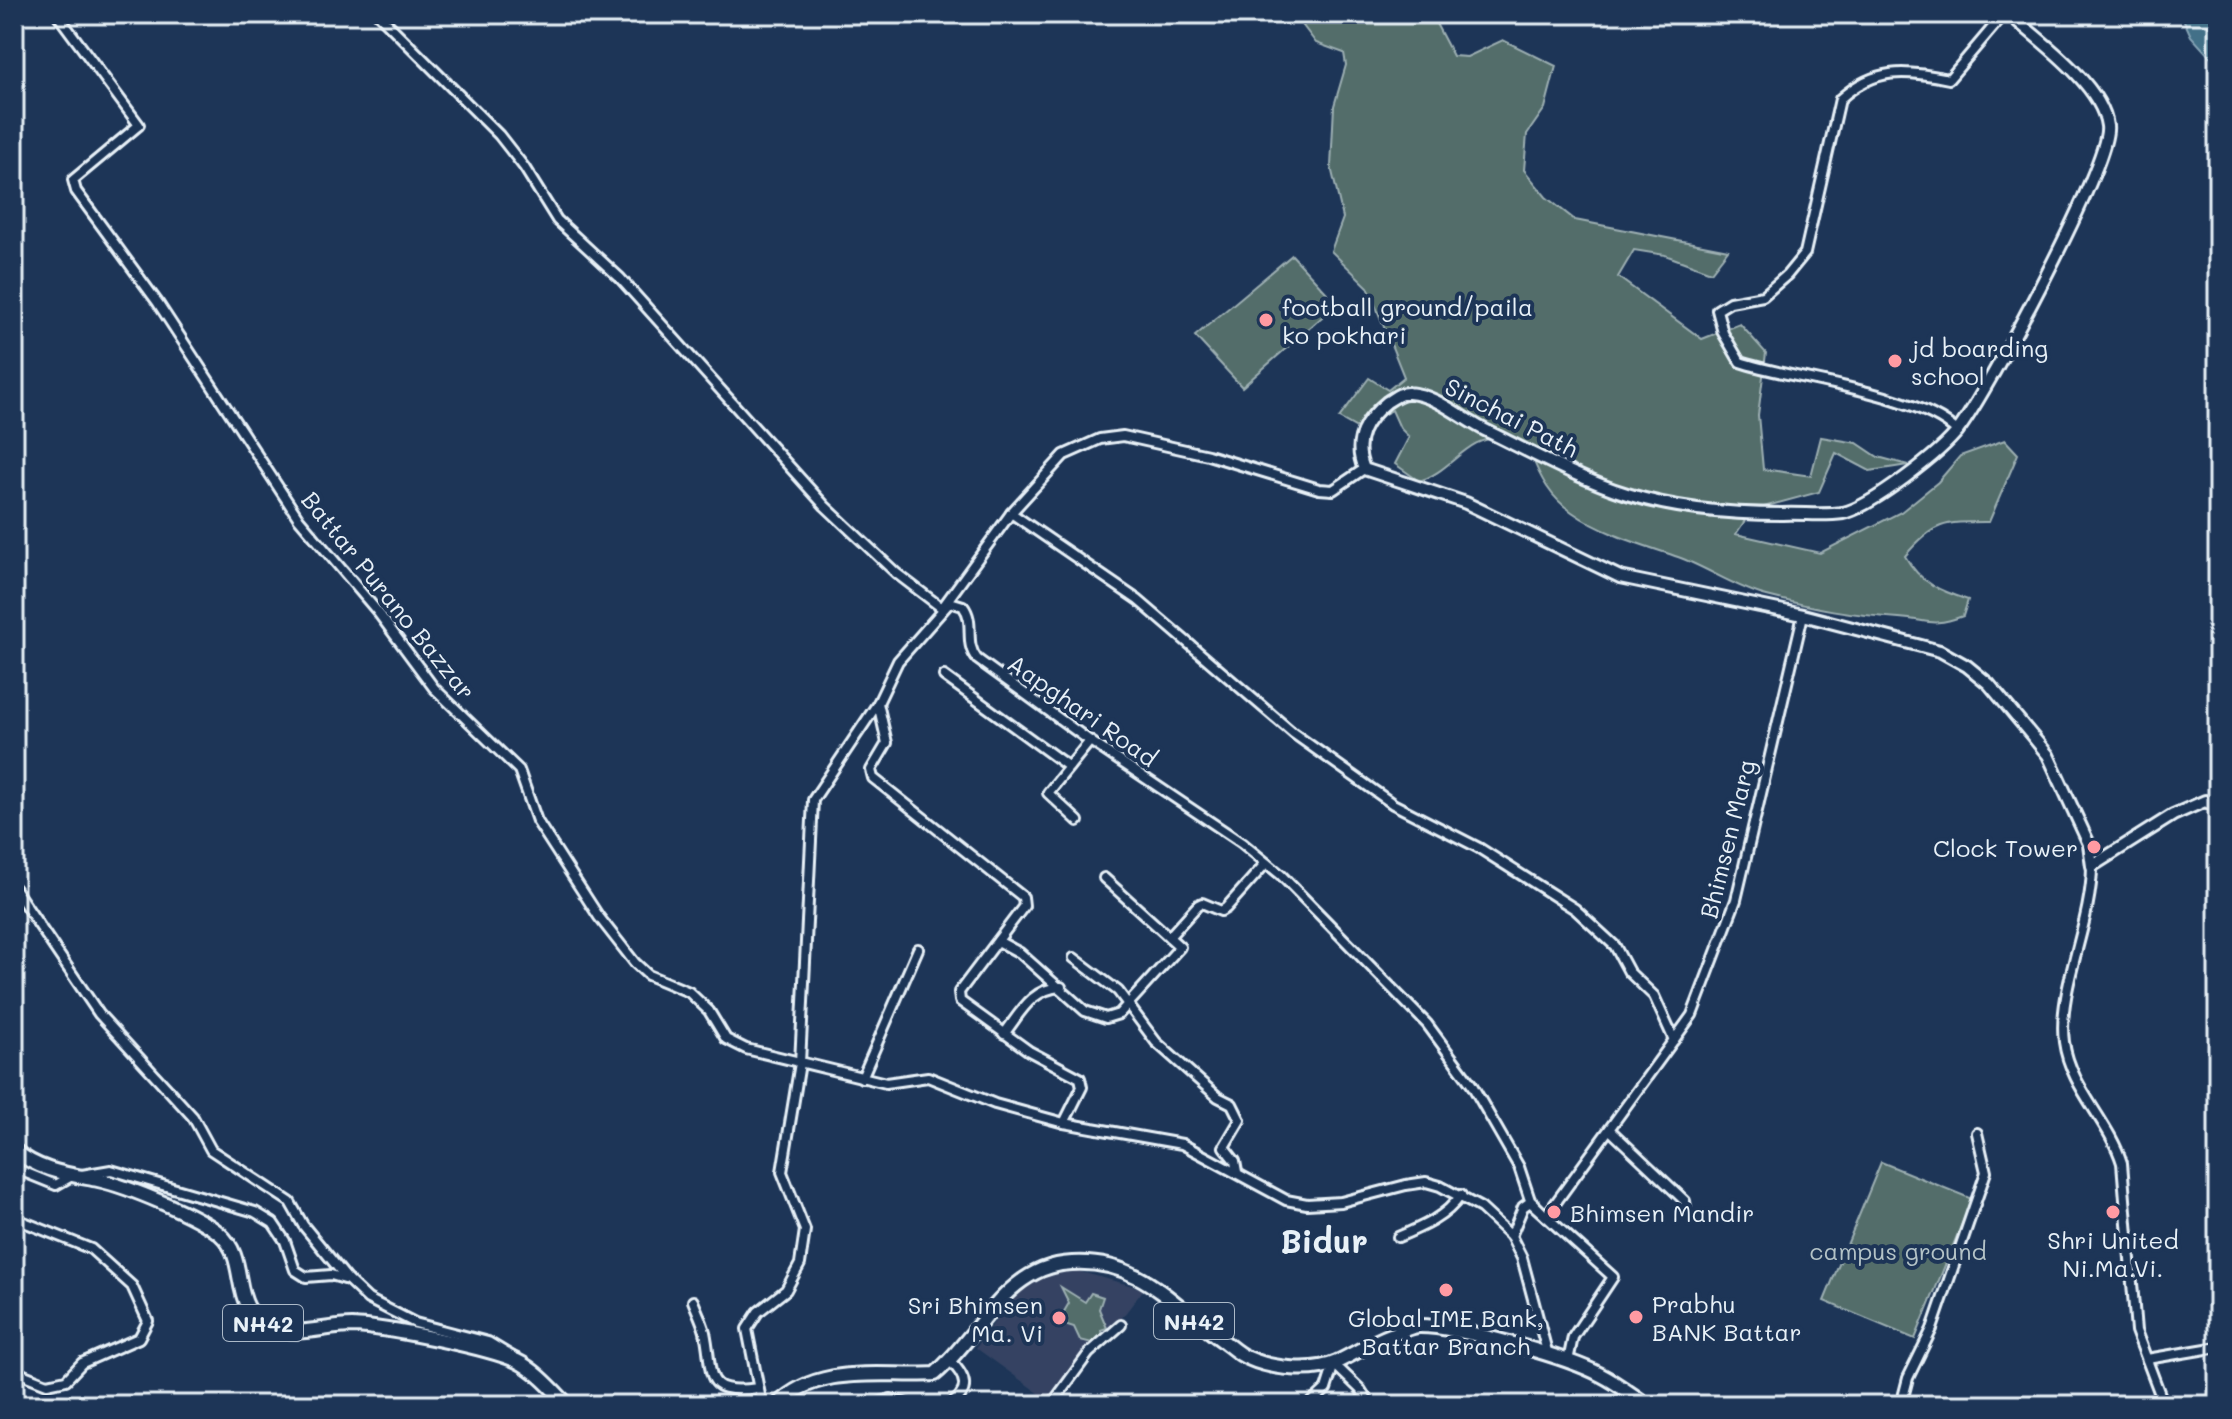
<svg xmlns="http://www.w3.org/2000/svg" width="2232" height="1419" viewBox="0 0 2232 1419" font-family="Mali,sans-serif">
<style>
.built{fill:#344362}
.green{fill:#526d6b;stroke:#9dafb2;stroke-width:2}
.water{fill:#436f88;stroke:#85a3b5;stroke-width:2}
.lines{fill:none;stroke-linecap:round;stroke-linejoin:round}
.minor-casing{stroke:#e8f1f8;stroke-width:14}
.tertiary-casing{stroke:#e8f1f8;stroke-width:16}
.primary-casing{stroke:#e8f1f8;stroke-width:18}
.minor{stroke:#1d3557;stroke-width:8}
.tertiary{stroke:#1d3557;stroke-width:10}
.primary{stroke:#1d3557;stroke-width:12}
.poi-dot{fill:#ff9aa2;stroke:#1d3557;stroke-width:3}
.labels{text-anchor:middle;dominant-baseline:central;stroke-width:8;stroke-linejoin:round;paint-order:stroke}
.shield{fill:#1d3557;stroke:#abb9c8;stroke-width:2}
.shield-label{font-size:22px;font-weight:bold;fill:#e8f1f8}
.poi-label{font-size:24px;fill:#e8f1f8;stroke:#1d3557;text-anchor:start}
.street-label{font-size:24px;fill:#e8f1f8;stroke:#1d3557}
.park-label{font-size:24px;fill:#b4c3c7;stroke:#1d3557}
.district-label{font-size:32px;font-weight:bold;fill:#e8f1f8;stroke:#1d3557}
</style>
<rect width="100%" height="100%" fill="#1d3557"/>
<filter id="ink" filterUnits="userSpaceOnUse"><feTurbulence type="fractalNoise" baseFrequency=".0125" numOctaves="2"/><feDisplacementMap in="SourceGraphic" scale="16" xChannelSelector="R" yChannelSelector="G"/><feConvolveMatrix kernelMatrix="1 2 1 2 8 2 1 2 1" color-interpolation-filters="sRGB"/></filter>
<g filter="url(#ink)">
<path class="built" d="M1070 1269 1144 1289 1055 1405 976 1348 1022 1283Z"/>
<g class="green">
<path d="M1294 14H1431L1453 56 1467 57 1503 40 1556 66 1545 108 1527 134 1524 170 1546 197 1575 220 1728 250 1711 272 1665 255 1634 250 1618 277 1702 339 1740 324 1766 353 1758 415 1763 469 1811 476 1821 437 1857 443 1878 457 1908 465 1870 471 1836 453 1819 492 1752 510 1736 534 1820 553 1901 512 1938 482 1960 456 2005 440 2018 454 1989 522C1945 522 1934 521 1905 556 1920 583 1940 591 1968 600L1963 616C1930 628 1930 620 1899 618 1851 615 1814 608 1767 596 1736 588 1708 568 1678 557 1643 545 1603 534 1572 512 1551 498 1540 478 1531 454 1523 450 1512 441 1502 439 1469 433 1450 473 1419 481L1395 464 1409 437 1400 428 1392 410 1357 428 1339 418 1369 378 1388 390 1404 377 1368 287 1331 251 1343 218 1331 167 1334 106 1346 65 1344 53 1316 43Z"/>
<path d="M1292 255 1337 304 1242 387 1195 336Z"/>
<path d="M1881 1162 1972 1199 1915 1339 1824 1301Z"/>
<path d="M1061 1287 1085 1302 1091 1293 1103 1297 1099 1309 1107 1328 1101 1330 1102 1338 1097 1339 1096 1344 1080 1340 1074 1327 1058 1322 1069 1303Z"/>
</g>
<path class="water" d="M2181 14H2218V66L2191 36Z"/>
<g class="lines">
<g class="minor-casing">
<g id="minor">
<path d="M57 14 139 125 73 180 76 191 158 303 299 519 377 611 434 688 519 770 537 821 599 917 635 963 648 975 689 992 709 1011 726 1039 746 1049 886 1083 928 1077 995 1104 1064 1123 1182 1144 1286 1200 1307 1204 1341 1202 1406 1185 1426 1182 1440 1186 1481 1208 1511 1236 1522 1258 1548 1355"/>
<path d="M378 14 499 135 524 167 557 220 620 278 825 506 896 573 942 608 1011 513 1064 455 1100 439 1123 436 1208 455 1319 489 1333 490 1364 469"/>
<path d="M1958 432C1915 391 1797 381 1740 362L1723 333 1717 310 1730 302 1763 296 1787 275 1805 253 1840 99C1875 67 1906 70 1949 79L2004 14"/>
<path d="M1011 513 1138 600 1293 733 1393 804 1479 848 1575 909 1615 946 1629 972 1654 996 1674 1040"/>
<path d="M944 676 1069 767"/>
<path d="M878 703 887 743 871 770 873 778 1023 897 1024 906 959 992 960 1001 1029 1051 1080 1078 1082 1087 1064 1123"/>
<path d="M1078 821 1048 793 1090 741"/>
<path d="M2092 866C2092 923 2057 990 2064 1042 2070 1087 2109 1121 2122 1163L2136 1331 2164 1405"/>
<path d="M14 888 99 1014 193 1117 211 1150 290 1202 303 1225 348 1280"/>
<path d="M1169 937 1198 905 1202 903 1221 911 1226 908 1266 863"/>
<path d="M998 941 1020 953 1085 1011 1106 1018 1119 1014 1180 947 1104 878"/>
<path d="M1074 958 1118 991 1156 1042 1218 1097 1232 1104 1240 1120 1224 1147 1235 1161 1237 1172"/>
<path d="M1004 1034C1021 1012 1031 989 1061 987"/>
<path d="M862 1078 918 949"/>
<path d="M1610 1130 1685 1201 1686 1208"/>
<path d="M14 1168 56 1185 70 1177 111 1170 255 1212 273 1223 285 1241 295 1270 306 1277 331 1275 348 1280 368 1299 415 1323 488 1342 513 1357"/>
<path d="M1546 1216 1692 1015 1736 900 1803 615"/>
<path d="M14 1218 91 1249 132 1286 148 1321 139 1338 82 1363 66 1380 47 1384 14 1371"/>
<path d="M1511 1236 1523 1207 1530 1202 1613 1277 1573 1337 1568 1361"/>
<path d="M1398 1237C1422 1227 1446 1217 1461 1195"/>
<path d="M693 1301C697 1311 702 1321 705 1332 714 1374 701 1396 758 1388"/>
<path d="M2147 1359 2218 1347"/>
<path d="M762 1405 747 1329 758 1312 786 1290 800 1264 805 1230 782 1172 800 1063 813 800 878 703 898 661 950 602 963 606C976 623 963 642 977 659L1090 741 1242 843 1281 875 1427 1024 1472 1085 1519 1167 1530 1200 1546 1216"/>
<path d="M872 1405 891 1399 910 1405"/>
<path d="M949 1405C971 1392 967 1377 950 1361"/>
<path d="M1024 1405H1044"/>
<path d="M1046 1405 1054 1401 1089 1353 1121 1325"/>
<path d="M1309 1405 1326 1389 1334 1364 1360 1389 1370 1405"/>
<path d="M1901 1405 1908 1378 1932 1329 1986 1172 1977 1133"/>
</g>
</g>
<g class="tertiary-casing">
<path id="tertiary" d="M2009 14C2039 40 2102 85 2107 126 2112 161 1987 392 1959 429 1942 452 1871 507 1843 513 1824 516 1802 513 1782 514 1730 514 1678 510 1627 494 1582 480 1532 453 1489 432 1463 420 1437 395 1409 393 1400 392 1394 398 1387 402 1365 420 1352 441 1364 469L1466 503 1620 577 1803 615 1940 651 1967 666 1989 684 2048 755 2089 844 2092 866 2173 815 2205 801 2218 807"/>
</g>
<g class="primary-casing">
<g id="primary">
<path d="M14 1150C39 1171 67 1174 98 1180 126 1186 198 1215 220 1234 252 1262 225 1310 274 1328 299 1337 325 1326 352 1326 385 1327 489 1348 517 1361 536 1370 554 1391 568 1405"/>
<path d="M777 1405C819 1363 881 1377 935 1374 981 1335 1005 1266 1072 1263 1141 1259 1172 1305 1223 1341 1231 1347 1239 1355 1248 1358 1272 1369 1313 1373 1337 1362 1356 1353 1372 1342 1391 1335 1400 1332 1411 1326 1420 1326 1457 1326 1568 1357 1601 1375 1617 1383 1632 1395 1647 1405"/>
</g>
</g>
<use href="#minor" class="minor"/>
<use href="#tertiary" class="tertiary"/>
<use href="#primary" class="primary"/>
</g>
</g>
<g class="poi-dot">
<circle cx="1266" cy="320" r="8"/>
<circle cx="1895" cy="361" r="8"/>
<circle cx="2094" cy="847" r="8"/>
<circle cx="1554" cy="1212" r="8"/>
<circle cx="2113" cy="1212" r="8"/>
<circle cx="1446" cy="1290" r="8"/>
<circle cx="1636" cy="1317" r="8"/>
<circle cx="1059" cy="1318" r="8"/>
</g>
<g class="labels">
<g class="shield">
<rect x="1154" y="1303" width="80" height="36" rx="6"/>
<rect x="223" y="1305" width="80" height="36" rx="6"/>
</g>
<g class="shield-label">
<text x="1194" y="1321">NH42</text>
<text x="263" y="1323">NH42</text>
</g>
<g class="poi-label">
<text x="1282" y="306">football ground/paila<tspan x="1282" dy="28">ko pokhari</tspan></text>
<text x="1911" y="347">jd boarding<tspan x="1911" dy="28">school</tspan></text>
<text x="2078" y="847" text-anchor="end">Clock Tower</text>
<text x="1570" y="1212">Bhimsen Mandir</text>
<text x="2113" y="1239" text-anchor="middle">Shri United<tspan x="2113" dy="28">Ni.Ma.Vi.</tspan></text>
<text x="1652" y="1303">Prabhu<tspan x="1652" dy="28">BANK Battar</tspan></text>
<text x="1043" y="1304" text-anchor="end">Sri Bhimsen<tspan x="1043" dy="28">Ma. Vi</tspan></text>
<text x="1446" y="1317" text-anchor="middle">Global IME Bank,<tspan x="1446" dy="28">Battar Branch</tspan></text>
</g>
<g class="street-label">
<text transform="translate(1512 417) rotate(27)">Sinchai Path</text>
<text transform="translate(389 595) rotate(51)">Battar Purano Bazzar</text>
<text transform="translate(1083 710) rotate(35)">Aapghari Road</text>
<text transform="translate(1727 839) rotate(-76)">Bhimsen Marg</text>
</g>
<g class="park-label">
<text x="1898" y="1250">campus ground</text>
</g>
<g class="district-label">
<text x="1324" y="1240">Bidur</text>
</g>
</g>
<rect width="2232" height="1419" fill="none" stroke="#1d3557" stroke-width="48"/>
<rect x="24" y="24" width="2184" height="1371" fill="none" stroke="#e8f1f8" stroke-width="3" filter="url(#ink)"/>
</svg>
